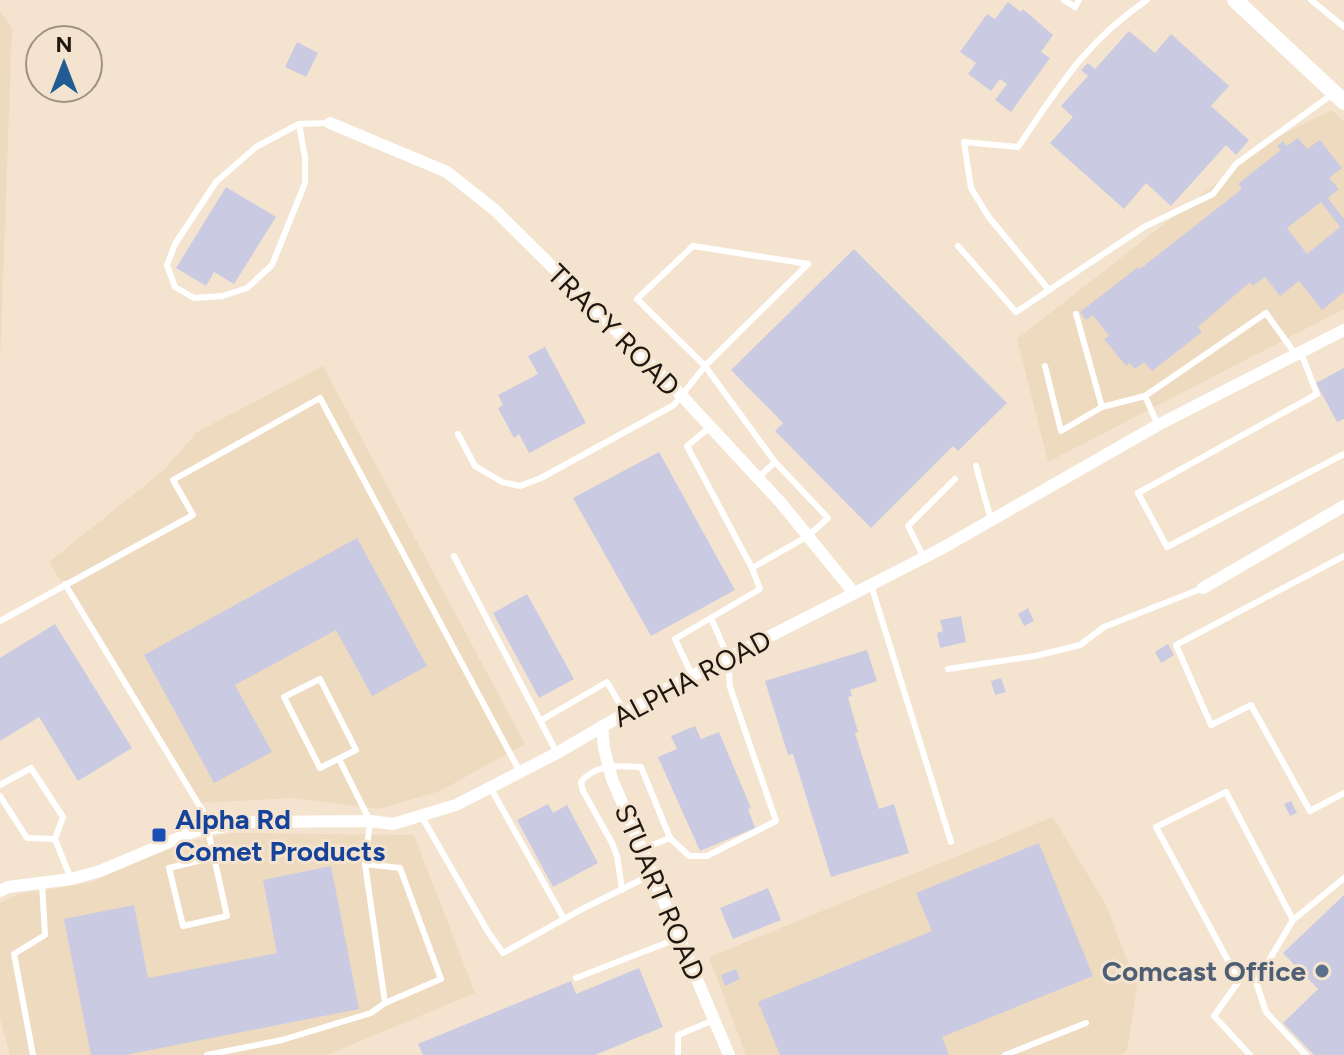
<svg xmlns="http://www.w3.org/2000/svg" width="1344" height="1055" viewBox="0 0 1344 1055" font-family="Figtree,sans-serif">
<style>
.built{fill:#eedabe}
.building{fill:#cacbe3;fill-rule:evenodd}
.lines{fill:none;stroke-linecap:round;stroke-linejoin:round}
.lane{stroke:#fff;stroke-width:6}
.street{stroke:#fff;stroke-width:12}
.secondary{stroke:#fff;stroke-width:16}
.transit-dot{fill:#1a4fb4;stroke:#f4e4cf;stroke-width:3}
.service-dot{fill:#5c6f8a;stroke:#f4e4cf;stroke-width:3}
.labels{text-anchor:middle;dominant-baseline:central;stroke-width:6;stroke-linejoin:round;paint-order:stroke}
.street-label{font-size:28px;fill:#1e1811;stroke:#f4e4cf}
.transit-label{font-size:28px;font-weight:bold;fill:#164399;stroke:#f4e4cf;text-anchor:start}
.service-label{font-size:28px;font-weight:bold;fill:#4e5e75;stroke:#f4e4cf;text-anchor:end}
</style>
<rect width="100%" height="100%" fill="#f4e4cf"/>
<g class="built">
<path d="M0 11 12 28 0 364Z"/>
<path d="M1332 110 1344 122V309L1048 462 1017 339 1273 139Z"/>
<path d="M323 366 525 744 440 791 379 809 293 798 198 803 49 562 163 471 197 432Z"/>
<path d="M1053 817 1106 905 1137 986 1127 1051 1122 1055H746L709 957Z"/>
<path d="M233 833 414 835 475 993 327 1055H10L0 1018V903L19 894 89 883 188 841Z"/>
</g>
<g class="building">
<path d="M1008 2 1021 12 1023 9 1053 35 1041 52 1050 58 1011 112 995 100 1007 84 1000 79 991 91 968 74 976 63 960 52 987 14 995 19Z"/>
<path d="M1129 31 1155 53 1171 34 1229 86 1211 106 1249 140 1236 155 1226 145 1171 206 1146 183 1124 209 1050 143 1073 117 1061 106 1088 76 1081 70 1088 63 1095 69Z"/>
<path d="M297 42 318 53 306 77 285 67Z"/>
<path d="M1298 138 1307 149 1320 140 1342 168 1329 178 1339 189 1328 198 1344 219V292L1322 310 1299 281 1280 296 1265 277 1253 286 1250 282 1198 327 1202 332 1152 371 1144 362 1135 369 1130 363 1126 366 1104 339 1109 336 1093 315 1086 320 1080 312 1138 267 1140 269 1242 189 1238 184 1281 150 1277 146 1283 141 1287 146ZM1321 202 1340 227 1307 254 1287 228Z"/>
<path d="M226 187 276 217 234 284 214 272 206 286 176 268Z"/>
<path d="M854 249 1007 403 958 451 953 446 871 528 775 431 783 423 731 370Z"/>
<path d="M545 347 586 423 529 453 519 434 514 438 498 408 503 405 498 395 538 374 528 356Z"/>
<path d="M1344 368V419L1337 422 1316 383Z"/>
<path d="M659 452 735 590 651 636 573 498Z"/>
<path d="M357 538 427 666 372 696 336 630 235 685 272 752 214 783 144 655Z"/>
<path d="M527 594 574 679 539 698 493 613Z"/>
<path d="M1028 608 1034 621 1024 626 1018 614Z"/>
<path d="M961 616 966 642 940 648 937 633 943 631 940 620Z"/>
<path d="M55 624 132 748 78 781 39 717 0 741V658Z"/>
<path d="M1168 644 1174 655 1161 663 1155 652Z"/>
<path d="M867 650 877 681 850 690 852 696 848 697 858 732 855 733 879 809 894 804 909 853 831 877 793 754 788 755 765 681Z"/>
<path d="M1001 678 1006 692 995 695 991 681Z"/>
<path d="M695 726 701 739 719 732 751 808 748 809 755 828 700 851 658 757 677 749 671 736Z"/>
<path d="M1291 801 1297 813 1290 816 1284 804Z"/>
<path d="M548 804 553 813 567 805 598 863 553 887 517 820Z"/>
<path d="M1039 843 1093 976 942 1037 949 1055H780L758 1002 932 931 916 893Z"/>
<path d="M331 866 359 1009 125 1055H91L64 919 134 905 148 978 277 953 263 880Z"/>
<path d="M768 888 781 920 733 939 720 908Z"/>
<path d="M1344 895V1055H1314L1283 1023 1318 989 1283 953Z"/>
<path d="M639 968 663 1027 595 1055H423L418 1044 571 981 576 994Z"/>
<path d="M736 969 740 979 725 986 721 975Z"/>
</g>
<g class="lines">
<g class="lane">
<path d="M1064 0 1075 7 1079 0"/>
<path d="M1311 0 1344 27"/>
<path d="M299 124 305 158V183L272 265 247 288 223 296 194 298 175 287 167 265 175 244 216 182 256 147 299 124 330 123"/>
<path d="M958 246 1016 312 1144 227 1213 194 1236 164 1334 93"/>
<path d="M1049 290 988 216 971 188 964 142 1018 147C1058 88 1086 41 1147 0"/>
<path d="M1076 314 1102 407"/>
<path d="M1301 353 1317 394 1138 493 1167 547 1344 454"/>
<path d="M1045 366 1061 431 1102 407 1145 396"/>
<path d="M1158 425 1145 396 1266 313 1296 355"/>
<path d="M710 427 687 446 752 568 808 536 828 518 775 462 705 366 637 299 693 246 808 264"/>
<path d="M458 434 475 466 502 482 520 486 541 478 674 405 705 366 808 264"/>
<path d="M976 466 991 520"/>
<path d="M758 478 775 462"/>
<path d="M454 556 557 753"/>
<path d="M1344 556 1176 645 1211 725 1251 705 1310 811 1344 793"/>
<path d="M924 558 908 526 955 479"/>
<path d="M65 584 213 828"/>
<path d="M871 585 951 842"/>
<path d="M0 621 193 515 173 480 320 398 520 772"/>
<path d="M948 669 1035 656 1080 645 1104 627 1203 588"/>
<path d="M692 675 675 639 760 589 752 568"/>
<path d="M320 679 356 750 320 768 284 697Z"/>
<path d="M540 721 607 682 625 713"/>
<path d="M0 785 31 768 63 817 55 839 71 879"/>
<path d="M490 787 564 919"/>
<path d="M0 796 27 838 55 839"/>
<path d="M422 817 488 932 503 953 584 908 653 874"/>
<path d="M208 830 227 916 183 926 169 868 214 857"/>
<path d="M670 838 689 856H707L776 821 730 687 728 657 711 618"/>
<path d="M365 864 400 868 441 979 385 1003"/>
<path d="M622 890 617 856 612 843 583 791 581 782C596 763 620 766 641 767L670 838 642 849"/>
<path d="M1293 920 1256 982 1266 1012 1306 1055"/>
<path d="M576 978 679 938"/>
<path d="M33 1055 14 954 45 935 42 884"/>
<path d="M207 1055 282 1040 371 1013 385 1003 365 864 370 821 339 759"/>
<path d="M678 1055V1035L714 1020"/>
<path d="M1005 1055 1086 1023"/>
<path d="M1250 1055 1214 1016 1239 981 1156 827 1226 792 1293 920 1344 878"/>
</g>
<g class="street">
<path d="M330 123 447 172 496 211 680 394 781 503 854 593"/>
<path d="M1203 588 1344 506"/>
<path d="M602 726 604 748 612 779 729 1055"/>
<path d="M0 891 8 887 71 879 100 871 195 831 208 829 250 822 370 821 393 824 456 805 557 753 672 686 939 550 1158 425 1344 330"/>
</g>
<path class="secondary" d="M1235 0 1344 102"/>
</g>
<rect class="transit-dot" x="151" y="827" width="16" height="16" rx="4"/>
<circle class="service-dot" cx="1322" cy="971" r="8"/>
<g class="labels">
<g class="street-label">
<text transform="translate(614 330) rotate(45)">TRACY ROAD</text>
<text transform="translate(692 678) rotate(-28)">ALPHA ROAD</text>
<text transform="translate(660 892) rotate(67)">STUART ROAD</text>
</g>
<g class="transit-label">
<text x="175" y="819">Alpha Rd<tspan x="175" dy="32">Comet Products</tspan></text>
</g>
<g class="service-label">
<text x="1306" y="971">Comcast Office</text>
</g>
</g>
<g transform="translate(64 64)"><circle r="38" fill="#f4e4cf" stroke="#9e9283" stroke-width="2"/>
<path d="M0-6L14 30L0 20L-14 30Z" fill="#215b93"/>
<text y="-12" font-size="22" font-weight="bold" text-anchor="middle" fill="#1e1811">N</text>
</g>
</svg>
